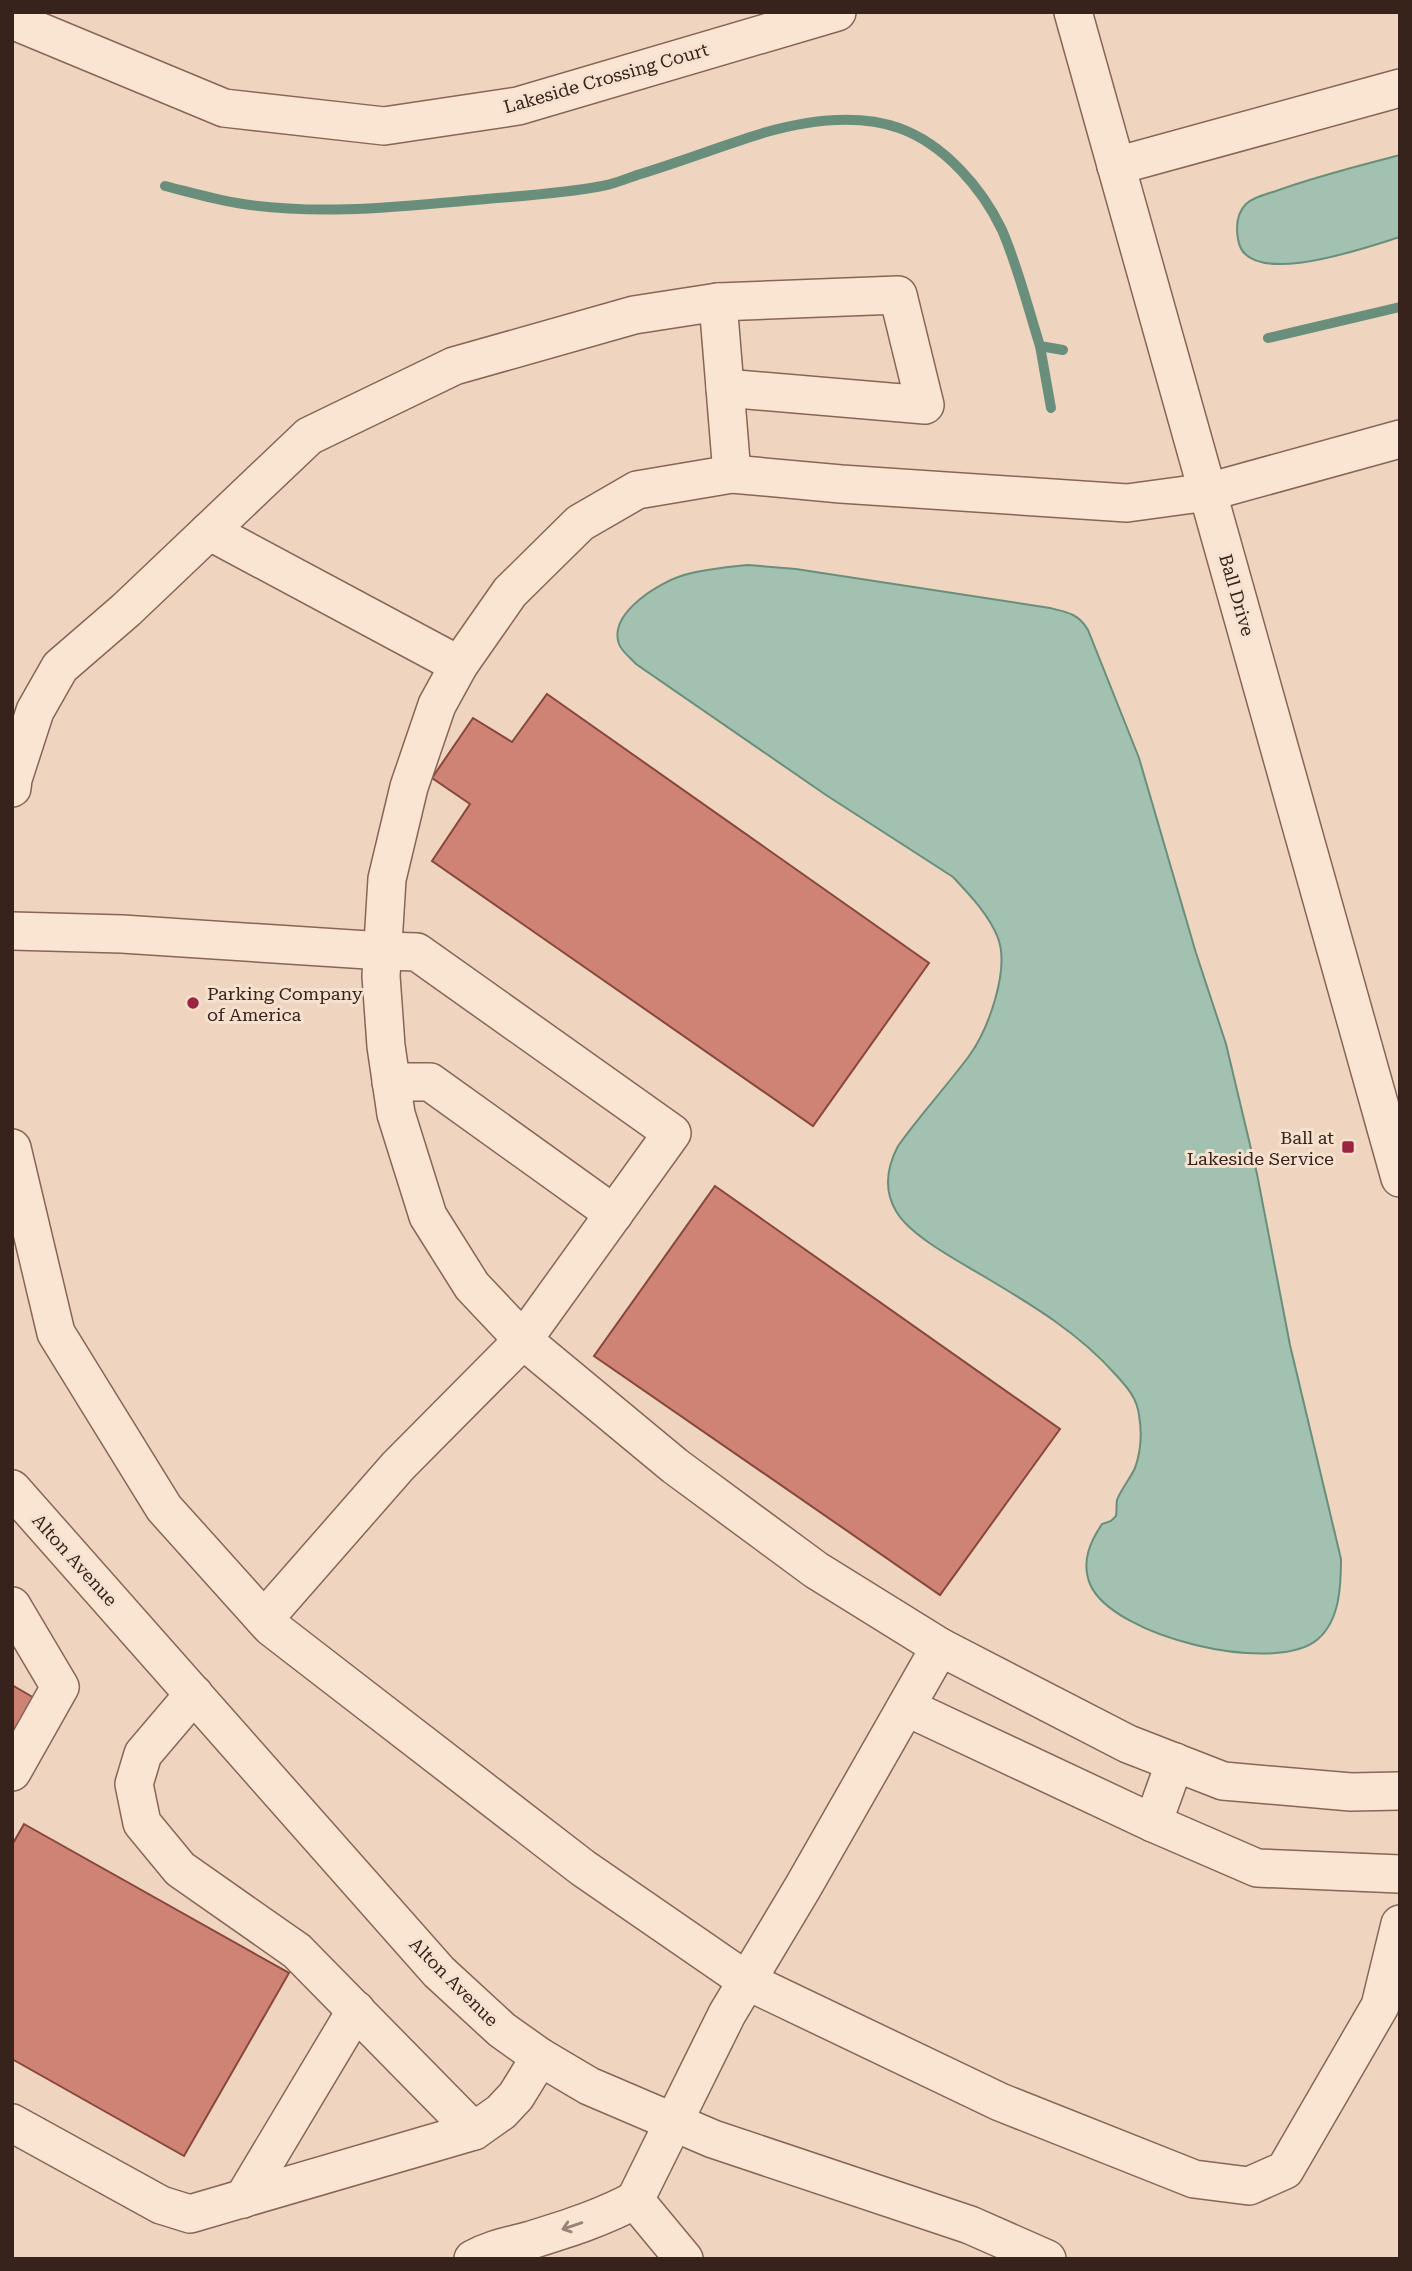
<svg xmlns="http://www.w3.org/2000/svg" width="1412" height="2271" viewBox="0 0 1412 2271" font-family="'Roboto Serif',serif">
<style>
.water{fill:#a2c1b0;stroke:#698f7c;stroke-width:2}
.lines{fill:none;stroke-linecap:round;stroke-linejoin:round}
.stream{stroke:#698f7c;stroke-width:10}
.building{fill:#cf8374;stroke:#88473c;stroke-width:2}
.minor-casing{stroke:#886557;stroke-width:40}
.minor{stroke:#fae4d2;stroke-width:37}
.oneway{stroke:#988377}
.poi-dot{fill:#992543;stroke:#f6e1cf;stroke-width:2.5}
.labels{text-anchor:middle;dominant-baseline:central;stroke-width:6;stroke-linejoin:round;paint-order:stroke}
.street-label{font-size:18px;fill:#37221c;stroke:#f6e1cf}
.poi-label{font-size:18px;fill:#37221c;stroke:#f6e1cf;text-anchor:start}
</style>
<rect width="100%" height="100%" fill="#efd5bf"/>
<g class="water">
<path d="M1400 155V237C1370 246 1245 292 1238 239 1236 227 1237 213 1246 204 1253 197 1267 194 1276 191 1317 176 1358 166 1400 155Z"/>
<path d="M748 565 796 569 1050 608C1067 612 1079 614 1088 630L1139 758 1196 953 1226 1044 1257 1174 1290 1345 1341 1559C1341 1585 1340 1620 1318 1639 1276 1676 1112 1637 1090 1584 1081 1562 1090 1542 1102 1524L1111 1521 1116 1516C1117 1510 1116 1505 1117 1500 1121 1489 1130 1479 1135 1468 1141 1451 1142 1432 1139 1415 1137 1398 1127 1387 1116 1375 1079 1333 1032 1305 985 1277 960 1262 910 1236 896 1211 883 1189 887 1167 898 1146 920 1115 946 1087 969 1056 988 1030 1010 970 998 938 989 915 970 895 953 877L826 795 636 664C631 658 622 652 619 644 608 613 660 582 684 575 705 569 726 567 748 565Z"/>
</g>
<g class="lines">
<g class="stream">
<path d="M165 186C189 192 213 199 237 203 315 216 397 207 475 200 517 196 560 194 602 186 614 184 626 179 637 175 680 162 721 146 763 133 805 121 856 113 899 128 944 144 982 188 1002 230 1018 267 1028 308 1040 346L1063 350"/>
<path d="M1268 338 1400 307"/>
<path d="M1040 346 1051 408"/>
</g>
</g>
<g class="building">
<path d="M547 694 929 963 813 1126 432 861 470 804 432 778 473 718 512 742Z"/>
<path d="M715 1186 1060 1429 940 1595 594 1356Z"/>
<path d="M12 1685 36 1699 12 1741Z"/>
<path d="M24 1824 289 1973 184 2156 12 2059V1845Z"/>
</g>
<g class="lines">
<g class="minor-casing">
<g id="minor">
<path d="M1073 12 1400 1178"/>
<path d="M12 20 224 108 384 126 518 106 837 12"/>
<path d="M1116 166 1400 88"/>
<path d="M718 302 898 295 925 405 725 388"/>
<path d="M1400 439 1208 492 1127 503 841 484 732 474 637 490 580 523 510 592 459 665 437 705 409 787 387 879 381 976 386 1046 396 1114 428 1216 472 1286 523 1340 675 1466 816 1570 940 1647 1128 1744 1223 1781 1351 1792 1400 1791"/>
<path d="M209 531 459 665"/>
<path d="M12 788 13 779 35 711 60 667 126 610 309 436 454 366 634 315 718 302 732 474"/>
<path d="M12 931 122 934 383 951 417 952 672 1133 523 1340 398 1466 264 1619"/>
<path d="M391 1082H430L614 1214"/>
<path d="M12 1148 56 1333 164 1508 271 1627 583 1868 747 1981 1000 2102 1194 2179 1249 2186 1285 2170 1380 2006 1400 1924"/>
<path d="M12 1489 439 1972 502 2030 540 2057 589 2086 713 2139 970 2225 1047 2259"/>
<path d="M12 1606 60 1687 12 1772"/>
<path d="M194 1694 143 1754 134 1784 142 1823 180 1869 297 1951 474 2131"/>
<path d="M906 1707 1153 1823 1257 1868 1400 1874"/>
<path d="M1153 1823 1175 1762"/>
<path d="M12 2123 161 2205 190 2214 474 2131 501 2112 516 2096 540 2057"/>
<path d="M243 2199 356 2010"/>
<path d="M635 2200 684 2259"/>
<path d="M473 2259C493 2248 510 2246 531 2240 566 2229 602 2218 635 2200L727 2014 803 1887 940 1647"/>
</g>
</g>
<use href="#minor" class="minor"/>
</g>
<defs><path id="oneway-shaft" d="M-6 0H5M1.5-3L5.5 0L1.5 3" fill="none" stroke-width="1.6" stroke-linecap="round" stroke-linejoin="round" transform="scale(1.75)"/></defs>
<use class="oneway" href="#oneway-shaft" transform="translate(572 2226) rotate(161)"/>
<g class="poi-dot">
<circle cx="193" cy="1003" r="7"/>
<rect x="1341" y="1140" width="14" height="14" rx="3.5"/>
</g>
<g class="labels">
<g class="street-label">
<text transform="translate(606 78) rotate(-16)">Lakeside Crossing Court</text>
<text transform="translate(1237 595) rotate(74)">Ball Drive</text>
<text transform="translate(75 1560) rotate(48)">Alton Avenue</text>
<text transform="translate(454 1982) rotate(45)">Alton Avenue</text>
</g>
<g class="poi-label">
<text x="207" y="993">Parking Company<tspan x="207" dy="21">of America</tspan></text>
<text x="1334" y="1137" text-anchor="end">Ball at<tspan x="1334" dy="21">Lakeside Service</tspan></text>
</g>
</g>
<rect width="1412" height="2271" fill="none" stroke="#37221c" stroke-width="28"/>
</svg>
